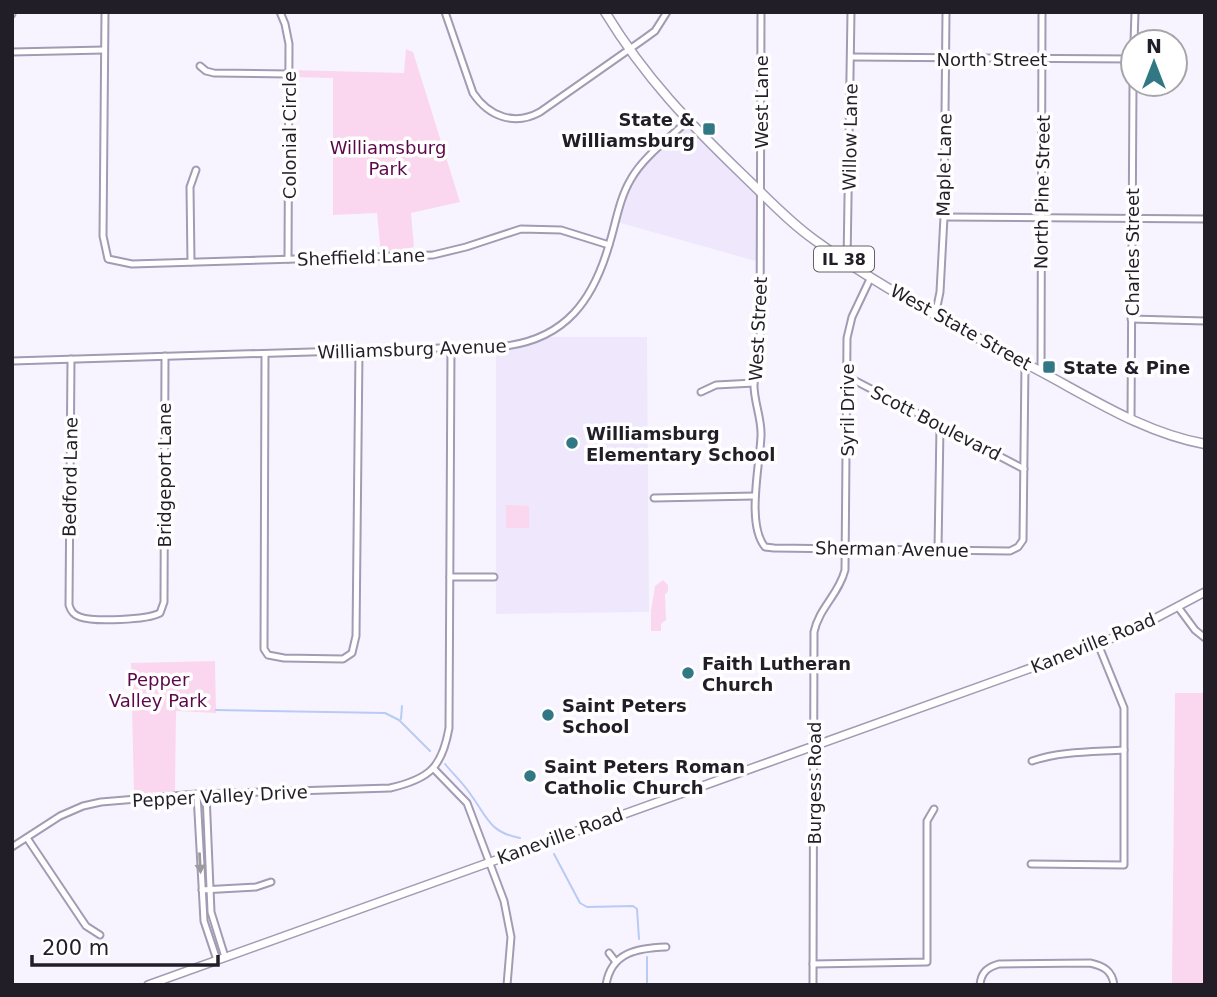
<svg xmlns="http://www.w3.org/2000/svg" width="1217" height="997" viewBox="0 0 1217 997" font-family="'DejaVu Sans',sans-serif">
<style>
.built{fill:#efe7fc}
.green{fill:#fad7ee}
.lines{fill:none;stroke-linecap:round;stroke-linejoin:round}
.stream{stroke:#b8cbf4;stroke-width:2}
.minor-casing{stroke:#a39ab3;stroke-width:9}
.secondary-casing{stroke:#a39ab3;stroke-width:10}
.primary-casing{stroke:#a39ab3;stroke-width:11}
.minor{stroke:#fff;stroke-width:5}
.secondary{stroke:#fff;stroke-width:7}
.primary{stroke:#fff;stroke-width:8}
.oneway{fill:#9c9a9e}
.poi-dot{fill:#327884;stroke:#fff;stroke-width:2.5}
.labels{text-anchor:middle;dominant-baseline:central;stroke-width:7;stroke-linejoin:round;paint-order:stroke}
.shield{fill:#fff;stroke:#646268;stroke-width:2}
.shield-label{font-size:16px;font-weight:bold;fill:#221e28}
.street-label{font-size:18px;fill:#221e28;stroke:#fff}
.poi-label{font-size:18px;font-weight:bold;fill:#221e28;stroke:#fff;text-anchor:start}
.park-label{font-size:18px;fill:#5b074a;stroke:#fff}
</style>
<rect width="100%" height="100%" fill="#f8f4ff"/>
<g class="built">
<path d="M687 124 759 193V262L617 222 624 198 638 172Z"/>
<path d="M548 337H647L649 612 496 614V348L527 345Z"/>
</g>
<g class="green">
<path d="M406 49 413 52 460 202 411 213 414 247 381 255 377 213 333 215V78L293 77 292 70 404 73Z"/>
<path d="M506 505 529 506V528H506Z"/>
<path d="M663 580 668 585V591L665 595 666 620 661 624V631H651V611L655 586Z"/>
<path d="M215 661 216 713 176 711 175 791 134 794 131 663Z"/>
<path d="M1175 693H1205V985H1172Z"/>
</g>
<g class="lines">
<g class="stream">
<path d="M216 710 385 713 399 720 430 751"/>
<path d="M401 719 402 706"/>
<path d="M445 764C453 774 464 784 471 795 488 818 489 832 520 838"/>
<path d="M554 854 580 903 587 907 633 906 637 909 639 939"/>
<path d="M647 957V985"/>
</g>
<g class="minor-casing">
<g id="minor">
<path d="M105 12 103 236 108 259 132 264 433 255 466 247 521 229 561 230 609 245"/>
<path d="M280 12 285 24 289 44 288 259"/>
<path d="M445 12 473 93C489 117 515 126 540 112L644 39 655 31 667 12"/>
<path d="M761 12 760 345C758 357 754 370 754 382 753 400 762 418 761 436 760 464 746 524 765 547L774 548 1010 551 1018 547 1023 540 1025 364"/>
<path d="M12 14V12"/>
<path d="M1134 42 1135 12"/>
<path d="M12 52 104 50"/>
<path d="M852 57 1133 59"/>
<path d="M200 66 206 71 214 73 289 74"/>
<path d="M944 217 1205 219"/>
<path d="M191 262 190 187 196 170"/>
<path d="M847 262 851 12"/>
<path d="M935 316 940 292 944 217 946 12"/>
<path d="M1131 319 1205 321"/>
<path d="M265 354 264 649 268 655 284 658 343 659 352 653 356 636 359 351"/>
<path d="M71 359 69 605C71 612 74 615 80 617 94 622 147 620 160 613L164 602 165 356"/>
<path d="M12 361 506 346C566 338 593 300 609 245 616 223 619 199 631 179 644 156 669 139 687 121"/>
<path d="M1041 372 1042 12"/>
<path d="M848 377 1024 469"/>
<path d="M701 392 716 385 754 383"/>
<path d="M1131 420 1133 84"/>
<path d="M654 498 755 496"/>
<path d="M938 549 940 427"/>
<path d="M450 577H494"/>
<path d="M1178 607 1195 630 1205 638"/>
<path d="M1032 761C1061 751 1094 752 1124 750"/>
<path d="M434 769 467 803 504 901 511 937 507 985"/>
<path d="M197 794 204 921 217 960"/>
<path d="M206 794 211 912 225 957"/>
<path d="M27 838 86 926 100 935"/>
<path d="M12 847 60 816 83 806 101 802 197 794 390 788C429 779 442 768 449 728L451 348"/>
<path d="M1031 864 1124 865V708L1098 644"/>
<path d="M202 890 256 887 271 882"/>
<path d="M609 953 616 962"/>
<path d="M813 964 927 962V821L934 809"/>
<path d="M606 985C611 952 638 948 666 947"/>
<path d="M813 985 814 632C819 608 839 594 845 570L847 338 852 317 871 277"/>
<path d="M980 985C981 972 988 967 999 964L1090 963C1103 966 1112 970 1114 985"/>
</g>
</g>
<g class="secondary-casing">
<path id="secondary" d="M148 985 1098 644 1139 627 1205 592"/>
</g>
<g class="primary-casing">
<path id="primary" d="M605 12C646 79 689 123 745 177 768 199 790 223 816 241 885 291 961 329 1036 369 1091 398 1144 433 1205 444"/>
</g>
<use href="#minor" class="minor"/>
<use href="#secondary" class="secondary"/>
<use href="#primary" class="primary"/>
</g>
<defs><path id="oneway-solid" d="M-6-.8H1V-3.2L6.5 0L1 3.2V.8H-6Z" transform="scale(1.75)"/></defs>
<use class="oneway" href="#oneway-solid" transform="translate(200 863) rotate(87)"/>
<g class="poi-dot">
<rect x="702" y="122" width="14" height="14" rx="3.5"/>
<rect x="1042" y="360" width="14" height="14" rx="3.5"/>
<circle cx="572" cy="443" r="7"/>
<circle cx="688" cy="673" r="7"/>
<circle cx="548" cy="715" r="7"/>
<circle cx="530" cy="776" r="7"/>
</g>
<g class="labels">
<rect class="shield" x="814" y="246.5" width="60" height="25" rx="5"/>
<g class="shield-label">
<text x="844" y="259">IL 38</text>
</g>
<g class="street-label">
<text x="992" y="59">North Street</text>
<text transform="translate(761 102) rotate(-90)">West Lane</text>
<text transform="translate(289 135) rotate(-90)">Colonial Circle</text>
<text transform="translate(850 137) rotate(-89)">Willow Lane</text>
<text transform="translate(944 165) rotate(-89)">Maple Lane</text>
<text transform="translate(1042 192) rotate(-89)">North Pine Street</text>
<text transform="translate(1132 252) rotate(-90)">Charles Street</text>
<text transform="translate(361 257) rotate(-2)">Sheffield Lane</text>
<text transform="translate(961 327) rotate(29)">West State Street</text>
<text transform="translate(758 329) rotate(-87)">West Street</text>
<text transform="translate(412 349) rotate(-2)">Williamsburg Avenue</text>
<text transform="translate(847 410) rotate(-90)">Syril Drive</text>
<text transform="translate(936 423) rotate(27)">Scott Boulevard</text>
<text transform="translate(164 475) rotate(-90)">Bridgeport Lane</text>
<text transform="translate(70 477) rotate(-89)">Bedford Lane</text>
<text transform="translate(892 549) rotate(1)">Sherman Avenue</text>
<text transform="translate(1093 643) rotate(-22)">Kaneville Road</text>
<text transform="translate(814 783) rotate(-90)">Burgess Road</text>
<text transform="translate(220 796) rotate(-3)">Pepper Valley Drive</text>
<text transform="translate(560 836) rotate(-20)">Kaneville Road</text>
</g>
<g class="poi-label">
<text x="695" y="119" text-anchor="end">State &amp;<tspan x="695" dy="21">Williamsburg</tspan></text>
<text x="1063" y="367">State &amp; Pine</text>
<text x="586" y="433">Williamsburg<tspan x="586" dy="21">Elementary School</tspan></text>
<text x="702" y="663">Faith Lutheran<tspan x="702" dy="21">Church</tspan></text>
<text x="562" y="705">Saint Peters<tspan x="562" dy="21">School</tspan></text>
<text x="544" y="766">Saint Peters Roman<tspan x="544" dy="21">Catholic Church</tspan></text>
</g>
<g class="park-label">
<text x="388" y="147">Williamsburg<tspan x="388" dy="21">Park</tspan></text>
<text x="158" y="679">Pepper<tspan x="158" dy="21">Valley Park</tspan></text>
</g>
</g>
<rect width="1217" height="997" fill="none" stroke="#221e28" stroke-width="28"/>
<g transform="translate(1154 63)"><circle r="33" fill="#ffffff" stroke="#a7a5a9" stroke-width="2"/>
<path d="M0-5L12 26L0 18L-12 26Z" fill="#327884"/>
<text y="-10" font-size="19" font-weight="bold" text-anchor="middle" fill="#221e28">N</text>
</g>
<path d="M32 955v10h186v-10" fill="none" stroke="#221e28" stroke-width="3.5"/>
<text x="42" y="955" font-size="21" fill="#221e28" stroke="#ffffff" stroke-width="5" paint-order="stroke">200 m</text>
</svg>
